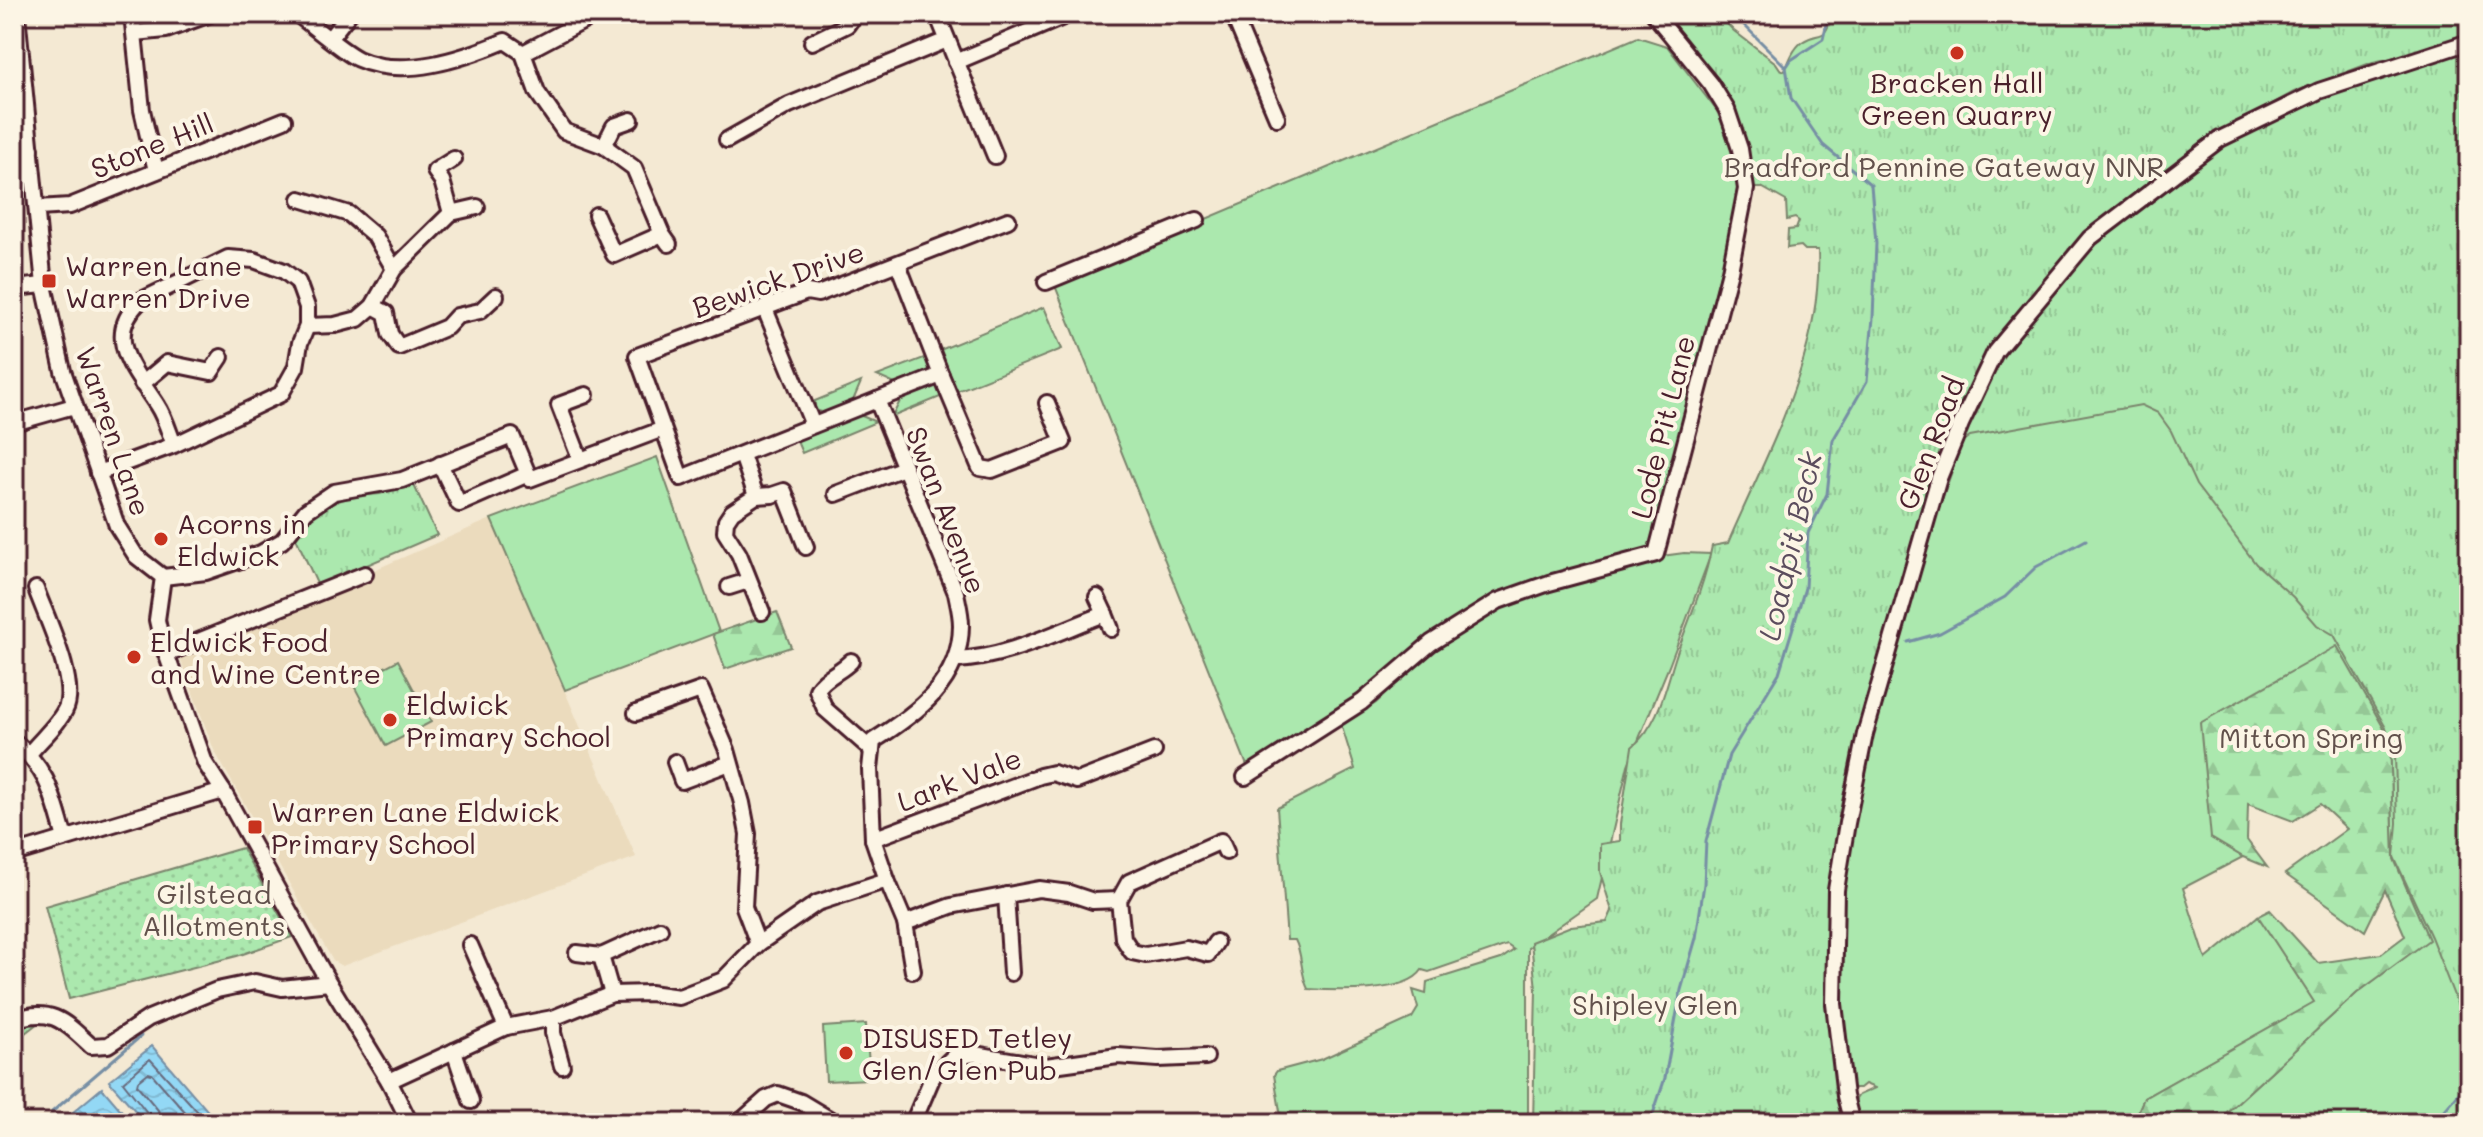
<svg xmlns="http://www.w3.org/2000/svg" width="2483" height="1137" viewBox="0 0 2483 1137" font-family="Mali,sans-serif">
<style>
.built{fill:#ebdbbd}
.grass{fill:#abe8ae;stroke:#7a846c;stroke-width:2}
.forest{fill:url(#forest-firs);stroke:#7a846c;stroke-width:2}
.park{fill:url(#park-tufts);stroke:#7a846c;stroke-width:2}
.garden{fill:url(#garden-dots);stroke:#7a846c;stroke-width:2}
.water{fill:url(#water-waves);stroke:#768ea4;stroke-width:2}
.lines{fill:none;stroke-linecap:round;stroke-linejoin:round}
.shore{stroke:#67697c;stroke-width:2}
.stream{stroke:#768ea4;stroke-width:3}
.minor-casing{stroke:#4a1f2b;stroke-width:20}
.minor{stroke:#fcf5e5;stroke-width:14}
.poi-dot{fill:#c8321e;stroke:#fcf5e5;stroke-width:3}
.labels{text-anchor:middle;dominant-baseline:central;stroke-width:8;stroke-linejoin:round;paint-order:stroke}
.poi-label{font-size:28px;fill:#4a1f2b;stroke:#fcf5e5;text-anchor:start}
.street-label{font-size:28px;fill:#4a1f2b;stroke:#fcf5e5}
.park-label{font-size:28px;fill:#62514c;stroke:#fcf5e5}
.water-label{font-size:30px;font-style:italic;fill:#5c4d5e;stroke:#fcf5e5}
</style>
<defs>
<pattern id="forest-firs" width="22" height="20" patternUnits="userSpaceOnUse" patternTransform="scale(2)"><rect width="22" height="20" fill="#abe8ae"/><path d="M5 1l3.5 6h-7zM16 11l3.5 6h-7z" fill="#95c796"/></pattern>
<pattern id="park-tufts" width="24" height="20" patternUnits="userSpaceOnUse" patternTransform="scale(2)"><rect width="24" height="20" fill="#abe8ae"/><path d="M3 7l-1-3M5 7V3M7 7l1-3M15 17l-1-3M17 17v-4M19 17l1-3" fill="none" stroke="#95c796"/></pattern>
<pattern id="garden-dots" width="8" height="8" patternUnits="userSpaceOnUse" patternTransform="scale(2)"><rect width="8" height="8" fill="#abe8ae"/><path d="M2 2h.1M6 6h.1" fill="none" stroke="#95c796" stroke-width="1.8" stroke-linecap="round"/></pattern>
<pattern id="water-waves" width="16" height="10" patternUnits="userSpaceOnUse" patternTransform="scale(2)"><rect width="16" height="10" fill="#93d8f5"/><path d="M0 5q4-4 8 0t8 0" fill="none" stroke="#80b9d2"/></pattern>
</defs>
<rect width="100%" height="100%" fill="#f4e9d3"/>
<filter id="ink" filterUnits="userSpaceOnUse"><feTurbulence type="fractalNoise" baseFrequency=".0125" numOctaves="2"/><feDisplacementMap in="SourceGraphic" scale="16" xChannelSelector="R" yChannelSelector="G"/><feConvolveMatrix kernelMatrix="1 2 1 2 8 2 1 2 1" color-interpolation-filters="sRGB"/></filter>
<g filter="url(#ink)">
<path class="built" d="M491 519 636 857 342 966 333 961 214 750 177 650 365 574Z"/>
<g class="grass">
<path d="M2469 14V1123H2215L2357 993 2428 940 2394 859 2390 739 2336 647 2211 838 2243 857 2183 888 2206 959 2258 916 2315 1002 2144 1098 2133 1123H1860L1854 1102 1859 1095 1875 1088 1865 1084 1860 1088H1851L1840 997 1844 877 1876 723 1909 595 1963 439 1949 437 1886 638 1772 1123 1920 220Z"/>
<path d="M1638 37 1667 46 1717 111 1733 148 1741 191 1651 550 1519 585 1468 611 1362 695 1248 768 1054 283Z"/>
<path d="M1044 307 1062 349 957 391 940 350Z"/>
<path d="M929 356 932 366 928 373 897 385 877 376Z"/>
<path d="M861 382 852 403 825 413 815 410V401Z"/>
<path d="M935 384 942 388 945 395 892 417 902 397Z"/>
<path d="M857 414 876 422 802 453 796 439Z"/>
<path d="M657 457 719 632 565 690 491 519Z"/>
<path d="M1684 553 1711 554 1669 666 1628 765 1597 899 1528 948V1123H1282L1274 1075 1277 1071 1322 1059 1412 1018 1418 1008 1413 990 1426 994 1427 982 1501 959 1514 950 1507 945 1429 972 1422 970C1407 994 1334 991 1308 989 1300 973 1303 955 1295 940H1287L1277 808 1355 769 1341 724 1376 703 1415 666 1474 622 1506 604 1539 591 1660 560 1662 556Z"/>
<path d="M398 660 431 722 386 746 353 684Z"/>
<path d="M866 1024 870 1079 826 1081 823 1027Z"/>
</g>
<g class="forest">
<path d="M777 612 791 647 725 669 713 634Z"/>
<path d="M2337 646 2390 739 2394 859 2429 940 2357 993 2215 1123H2133L2144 1098 2314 1002 2258 916 2270 910 2318 963 2381 954 2405 936 2385 890 2365 931 2285 874 2347 829 2320 804 2293 821 2248 804 2247 840 2267 867 2243 857 2211 838 2200 723Z"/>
</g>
<g class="park">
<path d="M1658 14H1717L1734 31 1776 63 1780 69 1785 71C1789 61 1793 49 1802 42 1821 29 1823 45 1833 14H2469V38L2444 47 2373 62 2294 92 2202 143 2140 189 2088 232 2017 315 1974 387 1927 503 1900 587 1875 676 1832 891 1849 1123H1533L1536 989 1531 942 1571 926 1607 922 1612 911 1600 872V844L1620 841V824L1632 747C1662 722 1666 682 1679 647 1692 613 1705 581 1712 546L1728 543C1768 450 1823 354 1818 250H1805L1801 246 1787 248 1788 230 1796 229 1799 221 1795 218 1787 220 1786 201 1763 188H1750L1738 134Z"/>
<path d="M2469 46V1034L2431 937 2394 857 2397 823 2395 755 2386 728 2334 635 2317 625 2293 597 2256 564 2196 485 2171 431 2158 413 2141 405 1970 436 1960 443 1970 417 1993 374 2014 339 2105 231 2203 155 2271 115Z"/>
<path d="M413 483 437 535 318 586 296 538 308 521 325 506 352 496 380 494Z"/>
<path d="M38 1023 20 1037 24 1045 14 1052V1029L26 1024Z"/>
</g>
<path class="garden" d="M242 848 292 937 237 956 69 999 45 906Z"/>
<g class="water">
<path d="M152 1046 218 1123H146L109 1081Z"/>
<path d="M102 1088 132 1123H60Z"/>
</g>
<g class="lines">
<g class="shore">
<path d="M151 1123 149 1115 123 1082 150 1059 208 1123"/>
<path d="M161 1123 158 1110 137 1085 138 1081 148 1073 152 1074 195 1123"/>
</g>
<g class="stream">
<path d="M1787 66 1791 60 1823 39 1829 14"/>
<path d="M1908 642 1940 633 2005 597 2036 567 2086 540"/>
<path d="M52 1112 141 1036"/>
<path d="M38 1123 41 1120"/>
<path d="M1650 1123 1665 1078 1681 990 1696 938 1704 884 1706 841 1729 755 1779 673 1805 588 1808 533 1827 494 1833 440 1867 381 1873 318 1876 243 1871 185 1823 145 1791 98 1786 67 1740 21 1738 14"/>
<path d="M2434 1123 2464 1087"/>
</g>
<g class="minor-casing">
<g id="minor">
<path d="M17 14 44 285 63 371 117 526 136 556 163 577 157 620 162 642 205 763 223 791 329 983 389 1081 410 1123"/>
<path d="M132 14 142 110 156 171"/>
<path d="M297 14C312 25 343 52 358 59 403 79 462 59 505 41L523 53 597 14"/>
<path d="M937 14 995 156"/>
<path d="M1233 14 1277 118"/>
<path d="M135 33 166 30 210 14"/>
<path d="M330 38 349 14"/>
<path d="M812 42 847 25 855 14"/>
<path d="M523 53 537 92 564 131 604 146 634 168 662 234 669 244"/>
<path d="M956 62 1070 14"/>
<path d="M727 140 789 105 947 40"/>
<path d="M604 146 614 126 631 120"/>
<path d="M14 151 31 149"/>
<path d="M300 199 349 214 375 236 394 269"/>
<path d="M38 208 70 206 284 120"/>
<path d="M451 213 477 207"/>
<path d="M596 215 614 255 662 234"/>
<path d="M898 264 941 375 980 468 992 470 1063 442 1047 403"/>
<path d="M1046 282 1197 220"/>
<path d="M14 288 44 285"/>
<path d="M373 306 386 313 390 334 399 347 447 327 457 316 480 311 496 296"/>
<path d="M765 309 813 425"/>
<path d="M307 326 335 325 358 319 373 306 394 269 451 213 442 181 435 171 454 159"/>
<path d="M142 384 167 363 211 372 221 357"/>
<path d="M877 400 941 375"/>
<path d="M14 423 74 406"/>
<path d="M742 455 756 496 732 512 726 521 725 532 739 554 762 612"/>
<path d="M580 459 559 405 586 395"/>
<path d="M440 464 459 504 528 474"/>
<path d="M98 473 174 445 281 394 296 367 300 343 307 326V307L298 282 284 271 254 260 228 258 140 301C102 337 135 371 157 405 165 417 169 432 174 445"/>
<path d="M836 494 904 468"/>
<path d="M756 496 772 495 784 491 806 547"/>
<path d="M163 577 206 572 261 553 282 541 306 511 334 492 402 480 512 436 530 479 663 429"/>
<path d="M729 587 748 581"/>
<path d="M1105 614 1111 629"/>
<path d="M166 654 365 574"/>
<path d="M955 660C1007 658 1056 632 1105 614L1097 597"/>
<path d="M851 661C841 672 824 677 817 690L825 709 872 750"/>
<path d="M636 713 701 690 727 750 742 803 748 834 744 907 758 944"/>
<path d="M14 741C50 772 52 795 65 838"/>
<path d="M29 754C40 740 57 726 65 710 79 684 46 617 36 589"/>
<path d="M675 762 682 781 730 763"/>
<path d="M1245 777 1362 702 1431 643 1498 601 1549 583 1656 554 1730 271 1746 189 1740 149 1727 110 1711 84 1654 14"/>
<path d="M873 839 1040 776 1053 773 1077 781 1154 751"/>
<path d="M14 854 223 791"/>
<path d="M887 880 905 923"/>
<path d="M1006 895 1011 973"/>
<path d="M1119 900 1123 938 1132 952 1146 955 1186 948 1208 954 1216 942"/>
<path d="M470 945 506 1027"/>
<path d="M577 953 601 956 660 929"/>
<path d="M601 956 612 994"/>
<path d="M913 971 905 923 951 906 1039 889 1069 893 1093 901 1119 900 1129 882 1221 841 1226 852"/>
<path d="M553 1018V1033L562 1066"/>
<path d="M14 1020C51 1006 65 1022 91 1046L108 1045 149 1018 217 990 255 982 282 988 329 983"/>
<path d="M454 1051 471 1101"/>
<path d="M389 1081 506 1027 553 1018 612 994 650 993 679 997 723 980 758 944 817 903 887 880 873 839 870 769 873 741C916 714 961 682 961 625 961 614 958 603 956 593L877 400 681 478 637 356 807 292 818 294 1008 220"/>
<path d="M739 1123 766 1099 778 1094 801 1102 836 1123"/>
<path d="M913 1123 933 1076 953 1057 975 1054 1046 1066 1118 1056 1158 1059 1206 1057"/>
<path d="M1852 1123 1845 1096 1834 1004 1836 890 1847 823 1865 734 1939 478 1961 424 1995 352 2090 238 2220 139 2319 91 2469 42"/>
</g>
</g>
<use href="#minor" class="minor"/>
</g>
</g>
<g class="poi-dot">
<circle cx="1957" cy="53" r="8"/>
<rect x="41" y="273" width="16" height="16" rx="4"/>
<circle cx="161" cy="539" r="8"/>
<circle cx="134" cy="657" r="8"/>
<circle cx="390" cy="720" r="8"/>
<rect x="247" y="819" width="16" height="16" rx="4"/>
<circle cx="846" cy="1053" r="8"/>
</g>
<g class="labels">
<g class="poi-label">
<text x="1957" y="82" text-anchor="middle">Bracken Hall<tspan x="1957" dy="32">Green Quarry</tspan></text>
<text x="65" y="265">Warren Lane<tspan x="65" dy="32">Warren Drive</tspan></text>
<text x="177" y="523">Acorns in<tspan x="177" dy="32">Eldwick</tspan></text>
<text x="150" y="641">Eldwick Food<tspan x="150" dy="32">and Wine Centre</tspan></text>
<text x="406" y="704">Eldwick<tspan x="406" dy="32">Primary School</tspan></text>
<text x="271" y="811">Warren Lane Eldwick<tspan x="271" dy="32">Primary School</tspan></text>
<text x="862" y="1037">DISUSED Tetley<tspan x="862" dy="32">Glen/Glen Pub</tspan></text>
</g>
<g class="street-label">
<text transform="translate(152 145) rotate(-22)">Stone Hill</text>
<text transform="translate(778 279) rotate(-19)">Bewick Drive</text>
<text transform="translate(1662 427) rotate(-76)">Lode Pit Lane</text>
<text transform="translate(114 431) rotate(71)">Warren Lane</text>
<text transform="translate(1930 443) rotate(-69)">Glen Road</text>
<text transform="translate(947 510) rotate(69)">Swan Avenue</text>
<text transform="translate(959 779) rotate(-21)">Lark Vale</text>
</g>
<g class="park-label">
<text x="1944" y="166">Bradford Pennine Gateway NNR</text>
<text x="2311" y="737">Mitton Spring</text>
<text x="214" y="893">Gilstead<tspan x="214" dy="32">Allotments</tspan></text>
<text x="1655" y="1004">Shipley Glen</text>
</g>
<g class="water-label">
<text transform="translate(1789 546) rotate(-77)">Loadpit Beck</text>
</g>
</g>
<rect width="2483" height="1137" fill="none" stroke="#fcf5e5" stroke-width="48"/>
<rect x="24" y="24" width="2435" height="1089" fill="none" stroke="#4a1f2b" stroke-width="3" filter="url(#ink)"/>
</svg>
